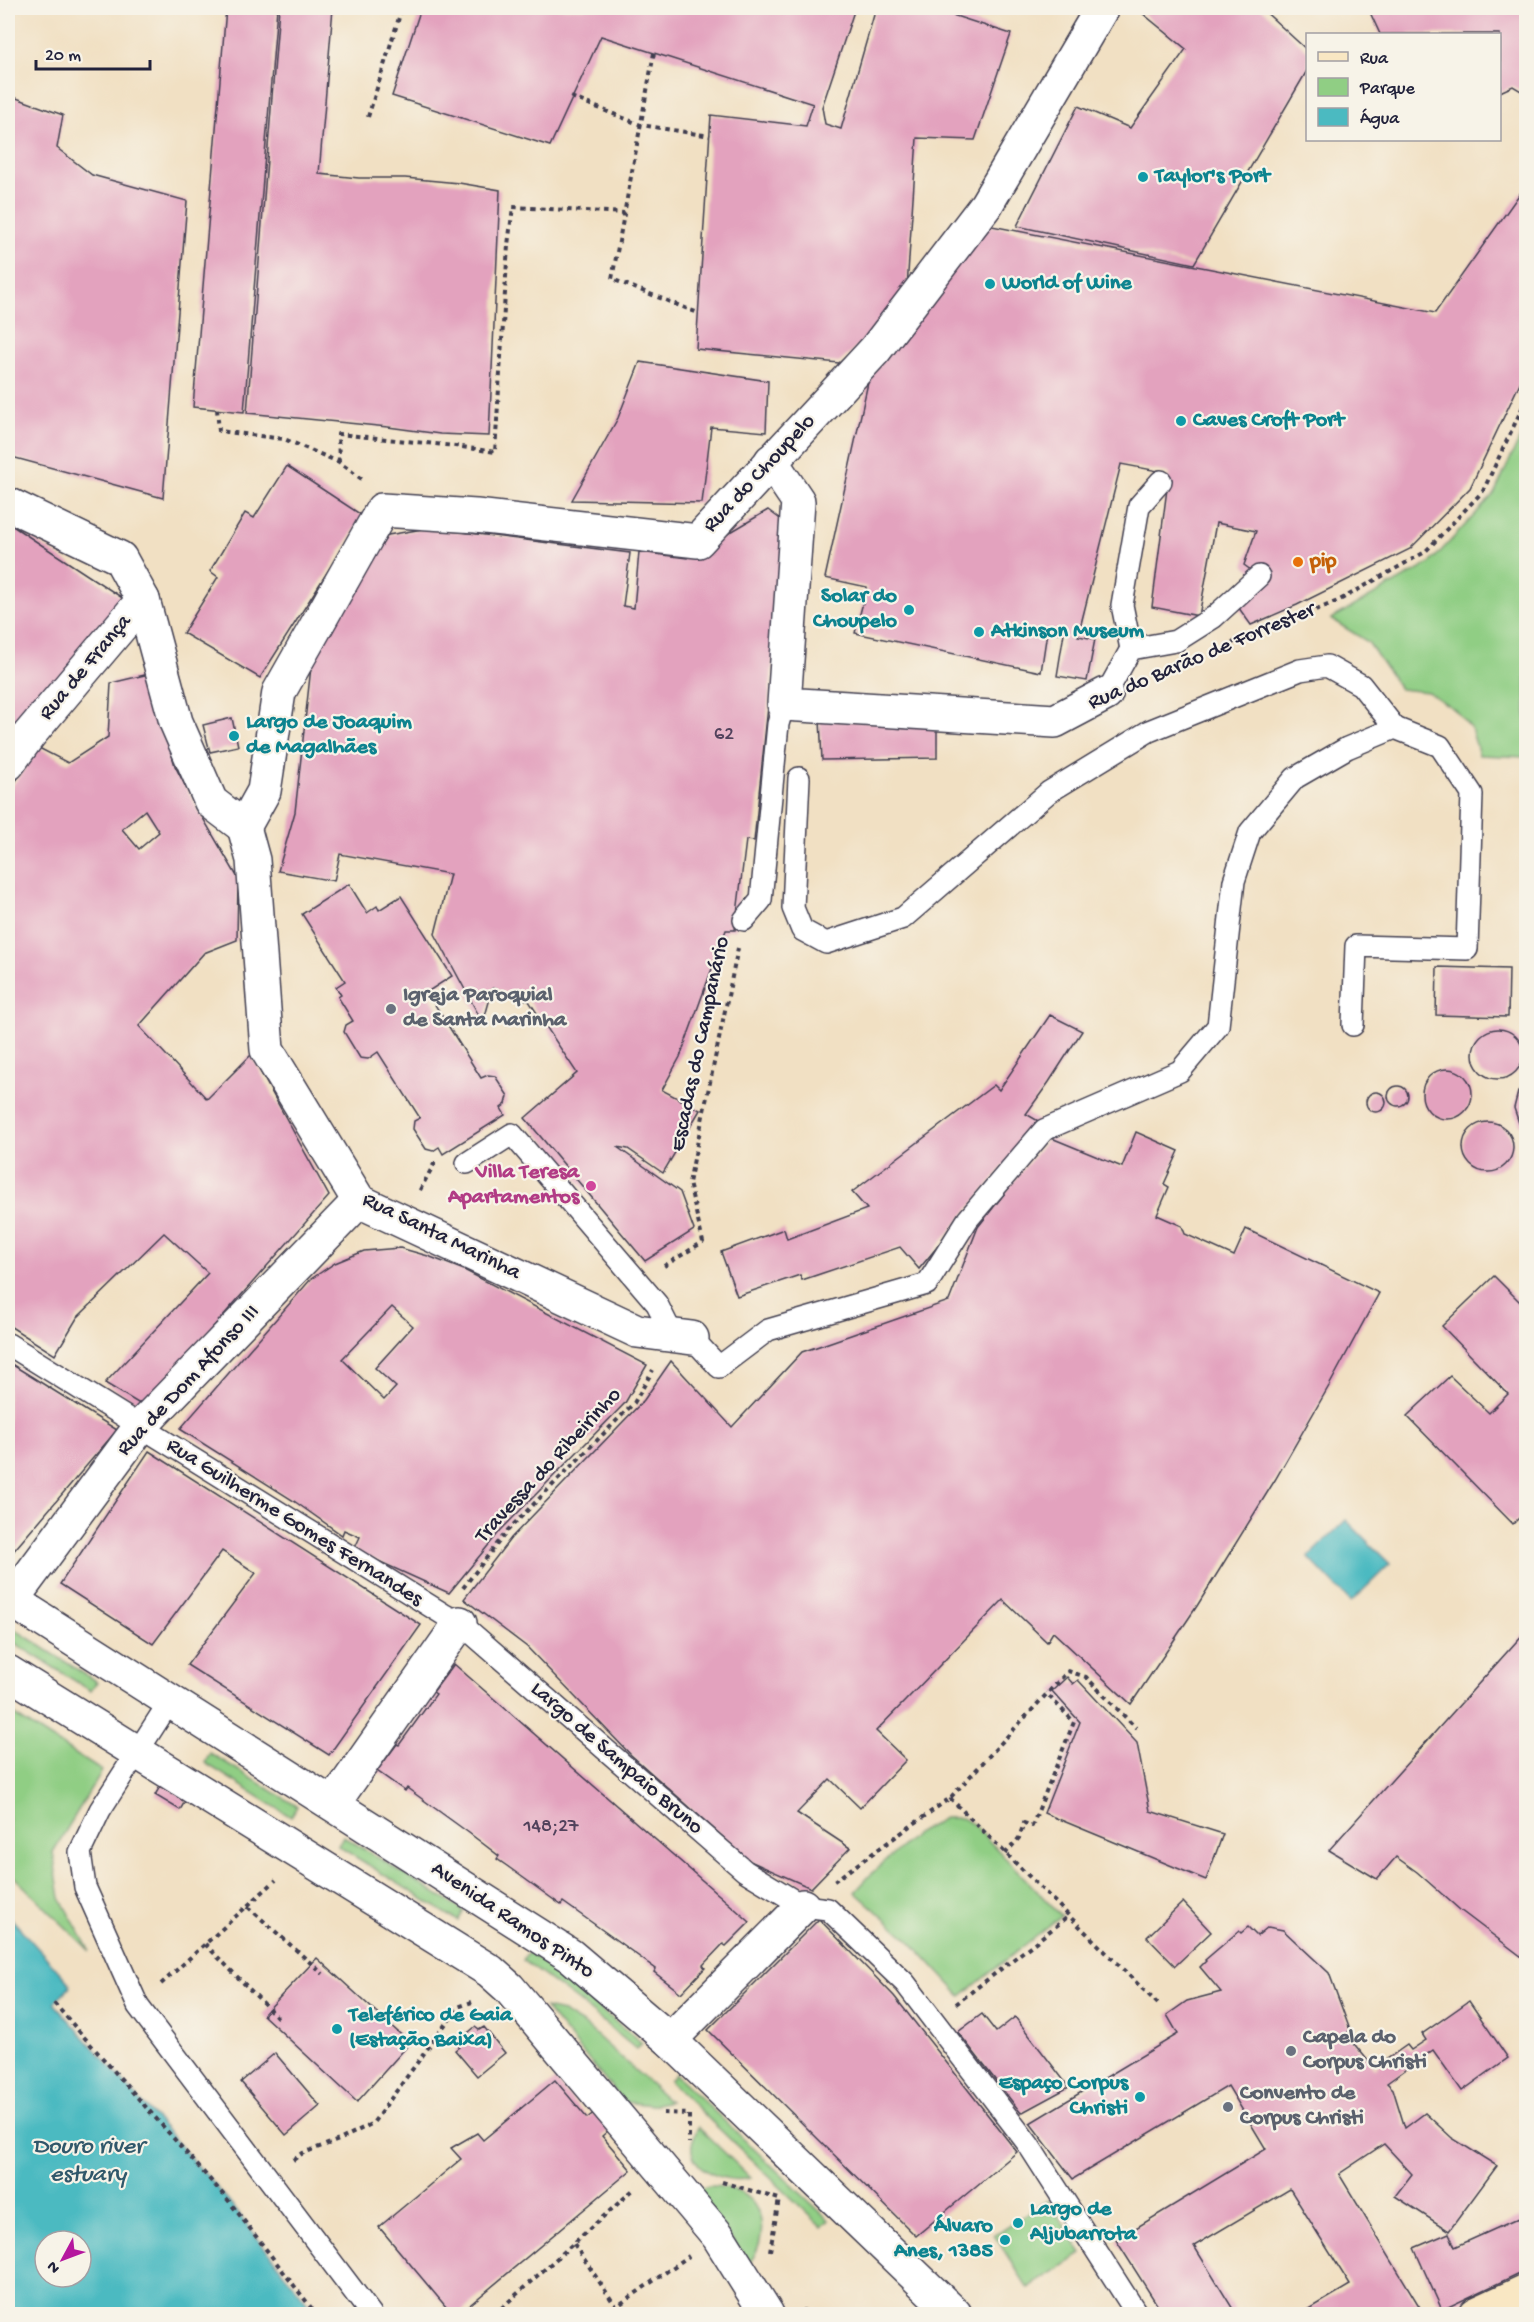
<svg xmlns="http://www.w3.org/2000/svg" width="1534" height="2322" viewBox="0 0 1534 2322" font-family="'Gochi Hand',sans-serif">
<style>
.green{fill:#90ce84;stroke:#597860;stroke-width:1.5}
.water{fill:#4bbac1;stroke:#366e7e;stroke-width:1.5;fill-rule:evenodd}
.building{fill:#e3a2be;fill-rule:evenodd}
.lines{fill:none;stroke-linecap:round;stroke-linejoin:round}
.lane-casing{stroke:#413e4f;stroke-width:24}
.street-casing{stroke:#413e4f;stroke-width:36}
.secondary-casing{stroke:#413e4f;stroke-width:36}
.path{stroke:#413e4f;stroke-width:4;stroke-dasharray:4.5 4.5;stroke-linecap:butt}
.lane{stroke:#fff;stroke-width:21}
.street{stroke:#fff;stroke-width:33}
.secondary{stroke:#f9e7c3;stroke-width:33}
.culture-dot{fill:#0f9aa8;stroke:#f7f3e8;stroke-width:2}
.food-dot{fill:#e8710a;stroke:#f7f3e8;stroke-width:2}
.worship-dot{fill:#6b7280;stroke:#f7f3e8;stroke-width:2}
.hotel-dot{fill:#d1479c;stroke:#f7f3e8;stroke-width:2}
.labels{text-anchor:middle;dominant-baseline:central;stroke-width:4.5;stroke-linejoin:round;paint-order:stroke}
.number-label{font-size:20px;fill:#52425c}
.culture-label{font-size:22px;font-weight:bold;fill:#0d838f;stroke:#f7f3e8;text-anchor:start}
.street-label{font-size:22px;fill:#22223b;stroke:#f7f3e8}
.food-label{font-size:22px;font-weight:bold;fill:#c56008;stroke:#f7f3e8;text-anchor:start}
.worship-label{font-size:22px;font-weight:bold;fill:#5b616d;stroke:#f7f3e8;text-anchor:start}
.hotel-label{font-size:22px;font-weight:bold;fill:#b23c85;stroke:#f7f3e8;text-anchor:end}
.water-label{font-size:24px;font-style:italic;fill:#30576a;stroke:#f7f3e8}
</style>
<rect width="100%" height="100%" fill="#f7f3e8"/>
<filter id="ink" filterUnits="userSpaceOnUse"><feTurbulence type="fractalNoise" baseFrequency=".0167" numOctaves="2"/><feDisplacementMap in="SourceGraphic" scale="12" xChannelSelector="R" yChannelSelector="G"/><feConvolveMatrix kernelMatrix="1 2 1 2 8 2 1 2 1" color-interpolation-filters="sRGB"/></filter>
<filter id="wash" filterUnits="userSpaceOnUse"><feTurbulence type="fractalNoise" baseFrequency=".008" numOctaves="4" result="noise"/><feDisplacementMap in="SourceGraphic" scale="24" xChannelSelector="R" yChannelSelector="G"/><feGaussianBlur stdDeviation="1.35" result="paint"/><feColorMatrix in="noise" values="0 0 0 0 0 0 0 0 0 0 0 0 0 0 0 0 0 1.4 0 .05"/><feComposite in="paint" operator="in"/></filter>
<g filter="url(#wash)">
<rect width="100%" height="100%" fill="#f1e0c3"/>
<g class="green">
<path d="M1526 425V757L1479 755 1471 728 1454 709 1428 692 1400 689 1368 642 1331 619 1429 564 1494 494Z"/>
<path d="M8 1625 97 1682 91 1691 8 1639Z"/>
<path d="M8 1711 102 1771 53 1852 60 1898 90 1951 8 1871Z"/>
<path d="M210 1753 297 1806 291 1817 205 1763Z"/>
<path d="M944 1818H961L973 1824 1061 1916 961 1996 910 1941 855 1892 874 1871 916 1834Z"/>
<path d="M343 1836 464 1911 458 1921 338 1846Z"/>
<path d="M529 1952 642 2043 636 2049 579 2002 523 1960Z"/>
<path d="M545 2008 563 2012 586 2026 669 2101 652 2105 624 2102Z"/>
<path d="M675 2074 829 2220 822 2227 669 2081Z"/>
<path d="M698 2127 751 2178C732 2183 700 2175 693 2155 689 2146 695 2135 698 2127Z"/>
<path d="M709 2186C758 2185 776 2226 749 2264L696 2190Z"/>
<path d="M1048 2200 1082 2254 1028 2288 994 2235Z"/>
</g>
<g class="water">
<path d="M1346 1520 1390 1564 1351 1602 1308 1557Z"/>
<path d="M8 1915 71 1985 54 2003 228 2200 316 2314H8ZM45 2241H81V2277H45Z"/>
</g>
<g id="blocks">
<g class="building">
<path d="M226 8H277L244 412 193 407Z"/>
<path d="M279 8H333L319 174 359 178H405L459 183 500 190 489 436 440 434 388 427 247 413Z"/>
<path d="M421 8H855L822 107 825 124 841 129 876 8H931L1011 34 975 140 917 138 906 303 839 363 696 349 711 115 806 126 813 104 601 36 550 146 392 96Z"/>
<path d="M1136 8H1261L1308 51V69L1194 264 1017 226 1078 106 1130 128 1186 49Z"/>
<path d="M1368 8H1526V94L1513 86 1500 92V34H1380Z"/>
<path d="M8 95 63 115 57 148 92 175 187 201 163 498 8 456Z"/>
<path d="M1521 192 1526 195V370L1470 488 1410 549 1297 605 1251 625 1236 604 1259 576 1244 565 1256 531 1216 523 1199 616 1152 607 1169 473 1121 464 1078 636 1095 639 1087 681 1057 676 1064 633 1047 632 1041 672 855 633 867 587 825 578 869 378 987 225 1435 313Z"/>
<path d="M640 362 768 381 766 432 711 427 702 503 572 500 618 418Z"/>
<path d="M287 466 363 516 260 678 183 633 218 577 210 571 245 513 254 518Z"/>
<path d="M768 510 787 524 754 841 746 840 735 930H726L680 1057 662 1090 700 1110 663 1173 628 1149 617 1147 680 1192 694 1230 645 1261 525 1118 577 1073 529 1001 493 988 483 1023 435 934 450 874 340 854 334 881 278 871 295 812 313 649 388 535 423 529 461 532 630 553 623 606 634 608 639 552 687 558Z"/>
<path d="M8 523 127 601 8 748Z"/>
<path d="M149 674 175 766 194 803 238 878 237 940 204 953 139 1026 207 1099 251 1055 329 1196 143 1406 105 1383 208 1273 164 1233 77 1318 55 1355 8 1325V792L39 748 68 763 108 737 111 683ZM145 810 159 832 139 849 122 829Z"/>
<path d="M232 718 238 746 210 752 203 725Z"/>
<path d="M820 720 937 724V758L822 760Z"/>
<path d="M349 884 367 913 377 906 379 910 401 896 452 976 427 992 481 1078 488 1075 495 1076 508 1096 506 1104 501 1108 505 1115 443 1154 439 1147 433 1151 426 1149 413 1129 414 1121 420 1118 378 1052 368 1059 360 1058 344 1032 346 1025 353 1021 338 997 341 995 336 987 345 981 302 914Z"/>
<path d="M1437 967 1509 969 1508 1017 1436 1015Z"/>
<path d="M1050 1015 1082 1031 1049 1082 1026 1114 1040 1122 919 1269 900 1247 802 1280 800 1275 737 1296 721 1252 784 1229 787 1239 867 1209 852 1192 994 1085 999 1090Z"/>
<circle cx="1498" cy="1054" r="25"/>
<circle cx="1447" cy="1094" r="25"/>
<path d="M1526 1085V1129L1519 1123 1514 1108 1518 1092Z"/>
<circle cx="1398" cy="1096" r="10"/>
<circle cx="1376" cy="1102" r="10"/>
<circle cx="1488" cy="1147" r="25"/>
<path d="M1136 1132 1179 1151 1164 1184 1169 1187 1157 1215 1182 1226 1185 1234 1234 1256 1246 1229 1379 1293 1329 1386 1275 1480 1197 1606 1131 1704 1053 1632 1047 1642 1003 1600 876 1731 906 1760 860 1808 830 1779 797 1813 850 1848 811 1888 750 1861 631 1755 527 1647 464 1599 511 1538 644 1400 671 1361 732 1427 802 1352 949 1301 978 1227 1049 1137 1122 1167Z"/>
<path d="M400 1248 428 1256 464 1270 647 1365 625 1403 501 1530 449 1593 354 1550 360 1537 344 1530 342 1535 294 1501 180 1429 311 1279 335 1263 364 1251ZM392 1307 413 1326 375 1368 396 1387 384 1400 342 1359Z"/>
<path d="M1494 1276 1526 1308V1511L1513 1524 1407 1416 1450 1376 1489 1413 1508 1394 1442 1326Z"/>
<path d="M8 1362 117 1430 11 1554 8 1552Z"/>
<path d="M149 1451 421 1625 329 1755 187 1665 256 1573 222 1551 153 1644 60 1584Z"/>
<path d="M1526 1631V1960L1460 1910 1417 1872 1396 1857 1377 1879 1329 1850Z"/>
<path d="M454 1664 750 1922 726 1946 723 1944 703 1965 705 1968 681 1993 654 1972 656 1969 594 1924 563 1902 561 1905 507 1866 497 1859 499 1856 469 1833 407 1788 405 1791 377 1771 397 1744 399 1745 436 1694 433 1692Z"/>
<path d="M1067 1677 1073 1684 1078 1680 1137 1743 1150 1811 1223 1834 1206 1880 1044 1813 1080 1722 1052 1691Z"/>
<path d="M162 1783 187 1798 180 1810 155 1795Z"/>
<path d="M1183 1902 1211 1932 1175 1966 1147 1937Z"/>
<path d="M819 1919 894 1996 1017 2152 916 2236 708 2030Z"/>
<path d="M1248 1927 1257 1936 1268 1927 1283 1930 1329 1973 1350 2030 1346 2034 1374 2068 1407 2045 1411 2050 1426 2040 1422 2034 1469 2001 1508 2058 1462 2091 1433 2050 1387 2083 1393 2089 1405 2128 1425 2113 1452 2138 1497 2166 1449 2231 1395 2196 1412 2174 1384 2144 1339 2174 1424 2314H1301L1350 2285 1290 2189 1194 2246 1236 2314H1163L1116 2240 1266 2149 1228 2086 1073 2179 1030 2123 1178 2034 1167 2015 1187 2001 1221 1992 1200 1967 1206 1961 1205 1960 1239 1931 1241 1933Z"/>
<path d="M317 1958 410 2043 357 2102 263 2015Z"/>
<path d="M982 2014 996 2032 1015 2017 1069 2087 1021 2113 958 2032Z"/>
<path d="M475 2027 479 2030 484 2027 505 2053 477 2076 455 2050 459 2047 456 2043Z"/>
<path d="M275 2053 320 2106 286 2135 241 2082Z"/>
<path d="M555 2080 587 2118 595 2112 609 2130 602 2136 631 2170 459 2314H452L379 2227 461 2159 451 2148 477 2133 483 2140Z"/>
<path d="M1526 2215V2270L1442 2310 1414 2248 1449 2233 1455 2247Z"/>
</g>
</g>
</g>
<g filter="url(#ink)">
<use href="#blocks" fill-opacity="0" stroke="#413e4f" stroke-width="1.5"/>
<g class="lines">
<g class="lane-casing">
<g id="lane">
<path d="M1131 649 1122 605 1139 506 1161 481"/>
<path d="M1106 694 1131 649 1176 641 1214 617 1259 576"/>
<path d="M799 778 793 908 802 930 826 943 903 918 1049 792 1149 731 1300 670 1327 666 1361 685 1395 728"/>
<path d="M744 920 761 900 778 724 784 704"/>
<path d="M467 1163 512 1134 657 1304 673 1336"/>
<path d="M692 1338 719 1367 768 1330 927 1284 968 1219 1044 1130 1180 1071 1218 1026 1234 881 1250 832 1295 778 1347 748 1395 728 1440 746 1472 794 1467 949 1356 946 1353 1025"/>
<path d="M8 1344 443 1614 460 1623 745 1871 803 1906 828 1909 905 1983 1028 2144 1137 2314"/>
<path d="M170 1701 100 1810 80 1852 85 1887 138 2006 371 2314"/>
</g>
</g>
<g class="street-casing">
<g id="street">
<path d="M771 461 798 501 784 704 1055 721 1106 694"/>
<path d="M8 504 120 558 143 600 176 722 211 802 244 827"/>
<path d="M8 764 29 735 143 600"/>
<path d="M244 827 264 791 279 692 382 510 476 516 698 541 875 350 986 205 1102 8"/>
<path d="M244 827 253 860 267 1050 359 1201 637 1331 692 1338"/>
<path d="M8 1598 571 1956 670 2040 955 2314"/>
<path d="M11 1601 140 1427 359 1201"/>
<path d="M8 1672 490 1971 509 1988 718 2236 767 2314"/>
<path d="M333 1804 460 1623"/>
<path d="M670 2040 803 1906"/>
</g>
</g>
<g class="secondary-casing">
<path id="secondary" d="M1476 2314 1526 2291"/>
</g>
<g class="path">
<path d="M654 53 612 279 698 313"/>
<path d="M571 97 641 125 710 136"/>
<path d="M368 117 402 8"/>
<path d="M217 409 219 431 284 439 339 462 363 480"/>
<path d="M339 462 338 434 455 446 495 452 508 245 513 207 624 213"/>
<path d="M1232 643 1338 601 1425 552 1483 491 1526 400"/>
<path d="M420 1190 434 1164H439"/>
<path d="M664 1266 703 1242 689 1183 738 948"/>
<path d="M463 1588 508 1530 634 1403 653 1370"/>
<path d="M950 1798 1160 2006"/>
<path d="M1005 1854 1019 1838 1024 1823 1032 1826 1074 1722 1046 1693"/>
<path d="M834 1881 950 1798 1068 1671 1086 1677 1136 1728"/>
<path d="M248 1907 323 1974"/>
<path d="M205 1944 280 2020"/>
<path d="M161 1984 276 1880"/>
<path d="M54 2003 228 2200 316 2314"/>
<path d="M956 2004 1069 1916"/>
<path d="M663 2113 689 2114V2143"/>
<path d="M293 2160 303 2153 339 2140 373 2123 458 2007 472 2002"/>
<path d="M722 2182 779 2199 770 2251"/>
<path d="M574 2244 621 2314"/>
<path d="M802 2310 818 2314"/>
<path d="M499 2314 497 2312 633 2190"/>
<path d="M606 2314 689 2256"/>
</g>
<use href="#lane" class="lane"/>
<use href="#street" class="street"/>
<use href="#secondary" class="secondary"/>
</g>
</g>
<g class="culture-dot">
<circle cx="1143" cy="177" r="6"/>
<circle cx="990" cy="284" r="6"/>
<circle cx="1181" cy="421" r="6"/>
<circle cx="909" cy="610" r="6"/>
<circle cx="979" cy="632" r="6"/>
<circle cx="234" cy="736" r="6"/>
<circle cx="337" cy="2029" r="6"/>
<circle cx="1140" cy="2097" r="6"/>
<circle cx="1018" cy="2223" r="6"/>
<circle cx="1005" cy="2240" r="6"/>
</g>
<circle class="food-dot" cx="1298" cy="562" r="6"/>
<g class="worship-dot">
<circle cx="391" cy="1009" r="6"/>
<circle cx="1291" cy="2051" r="6"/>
<circle cx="1228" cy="2107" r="6"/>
</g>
<circle class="hotel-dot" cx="591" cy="1186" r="6"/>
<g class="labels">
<g class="number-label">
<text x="724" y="735">62</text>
<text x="551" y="1827">148;27</text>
</g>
<g class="culture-label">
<text x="1155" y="177">Taylor's Port</text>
<text x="1002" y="284">World of Wine</text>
<text x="1193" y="421">Caves Croft Port</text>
<text x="897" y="597" text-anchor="end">Solar do<tspan x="897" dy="25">Choupelo</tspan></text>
<text x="991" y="632">Atkinson Museum</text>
<text x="246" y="723">Largo de Joaquim<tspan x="246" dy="25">de Magalhães</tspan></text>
<text x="349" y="2016">Teleférico de Gaia<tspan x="349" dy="25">(Estação Baixa)</tspan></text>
<text x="1128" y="2084" text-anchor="end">Espaço Corpus<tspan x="1128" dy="25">Christi</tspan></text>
<text x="1030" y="2210">Largo de<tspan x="1030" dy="25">Aljubarrota</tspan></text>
<text x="993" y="2227" text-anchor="end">Álvaro<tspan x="993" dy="25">Anes, 1385</tspan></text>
</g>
<g class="street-label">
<text transform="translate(760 474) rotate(-47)">Rua do Choupelo</text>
<text transform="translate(1202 657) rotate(-23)">Rua do Barão de Forrester</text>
<text transform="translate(86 668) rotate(-50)">Rua de França</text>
<text transform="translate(701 1044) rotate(-78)">Escadas do Campanário</text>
<text transform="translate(441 1237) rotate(26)">Rua Santa Marinha</text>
<text transform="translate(189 1381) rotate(-47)">Rua de Dom Afonso III</text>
<text transform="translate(549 1466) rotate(-47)">Travessa do Ribeirinho</text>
<text transform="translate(294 1523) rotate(32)">Rua Guilherme Gomes Fernandes</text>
<text transform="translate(616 1759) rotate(41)">Largo de Sampaio Bruno</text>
<text transform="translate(512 1921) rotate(34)">Avenida Ramos Pinto</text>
</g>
<g class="food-label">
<text x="1310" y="562">pip</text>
</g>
<g class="worship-label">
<text x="403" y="996">Igreja Paroquial<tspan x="403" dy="25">de Santa Marinha</tspan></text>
<text x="1303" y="2038">Capela do<tspan x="1303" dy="25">Corpus Christi</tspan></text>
<text x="1240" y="2094">Convento de<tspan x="1240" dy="25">Corpus Christi</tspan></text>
</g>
<g class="hotel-label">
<text x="579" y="1173">Villa Teresa<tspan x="579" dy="25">Apartamentos</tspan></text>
</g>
<g class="water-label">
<text x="88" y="2147">Douro river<tspan x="88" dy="28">estuary</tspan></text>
</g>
</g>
<rect width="1534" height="2322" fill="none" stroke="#f7f3e8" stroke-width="30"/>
<rect x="1306" y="33" width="195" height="108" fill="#f7f3e8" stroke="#a29fa3" stroke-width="1.5"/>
<rect x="1318" y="52" width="30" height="9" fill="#f9e7c3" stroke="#a29fa3" stroke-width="1.5"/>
<text x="1360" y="63" font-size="18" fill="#22223b">Rua</text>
<rect x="1318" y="78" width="30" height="18" fill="#90ce84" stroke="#a29fa3" stroke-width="1.5"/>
<text x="1360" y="93" font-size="18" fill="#22223b">Parque</text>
<rect x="1318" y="108" width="30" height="18" fill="#4bbac1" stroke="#a29fa3" stroke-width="1.5"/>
<text x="1360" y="123" font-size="18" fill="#22223b">Água</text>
<g transform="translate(63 2259) rotate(229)"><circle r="28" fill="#f7f3e8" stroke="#a29fa3" stroke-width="1.5"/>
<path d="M0-4.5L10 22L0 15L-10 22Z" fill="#b5179e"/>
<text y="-9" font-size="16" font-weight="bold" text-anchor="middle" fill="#22223b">N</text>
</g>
<path d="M36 60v9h114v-9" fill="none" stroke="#22223b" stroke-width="3"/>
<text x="45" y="60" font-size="18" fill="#22223b" stroke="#f7f3e8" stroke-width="4.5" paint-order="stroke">20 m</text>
</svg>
